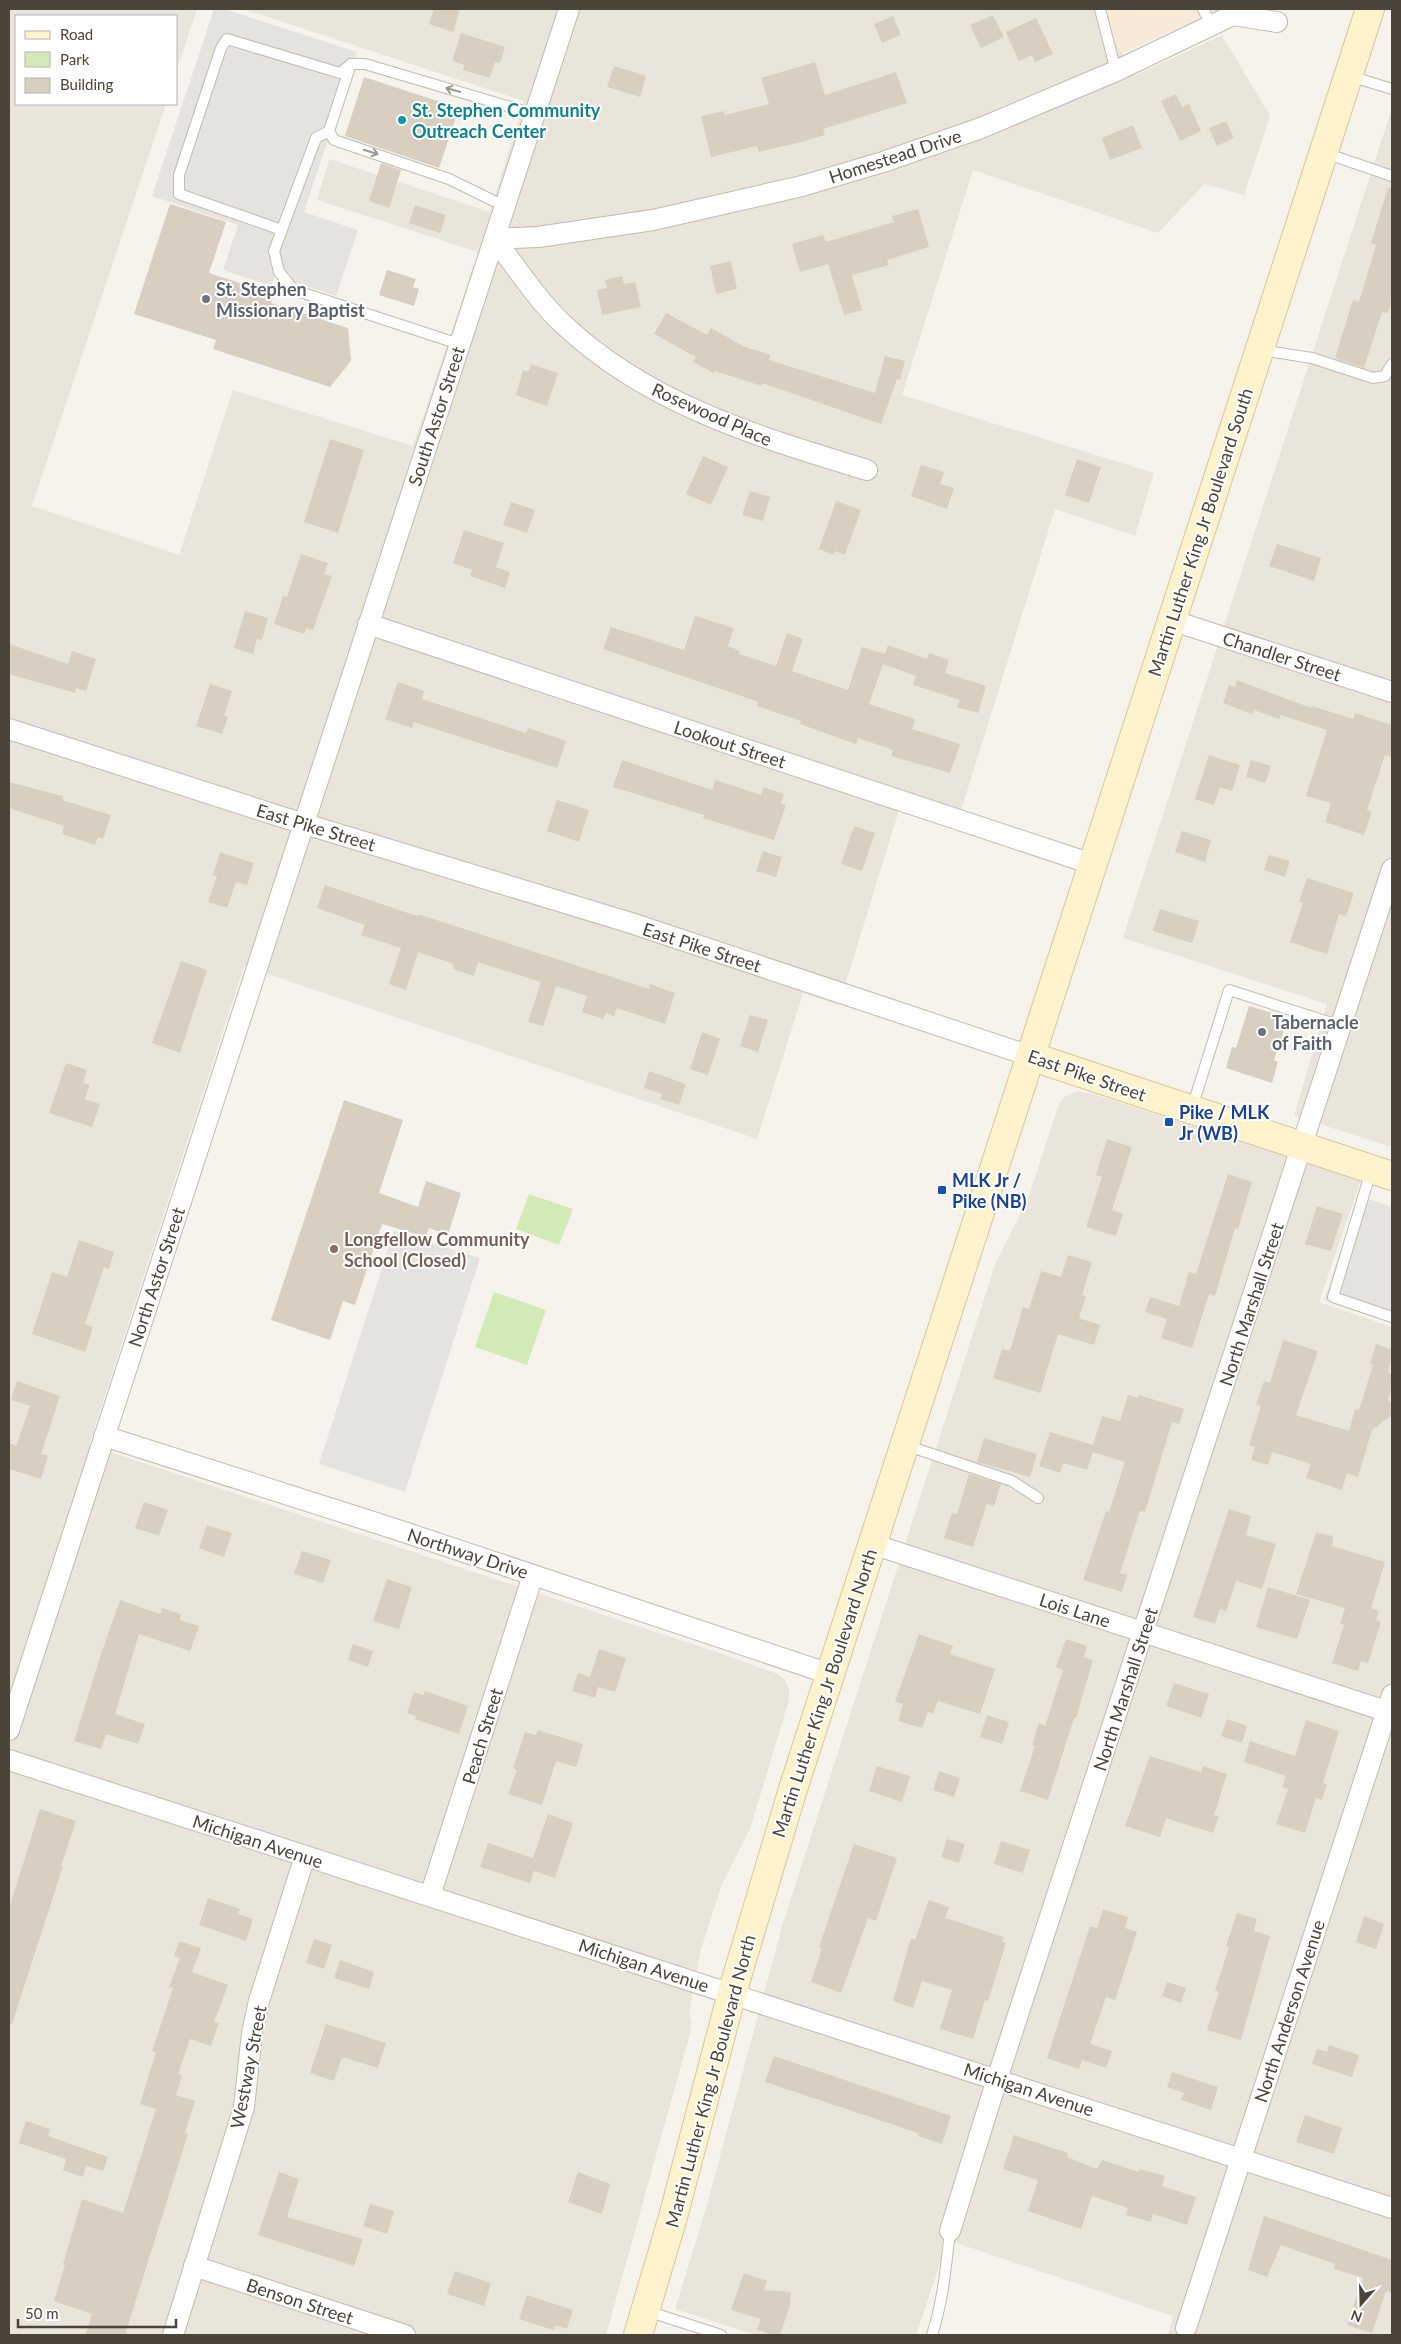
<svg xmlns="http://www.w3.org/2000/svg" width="1401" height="2344" viewBox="0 0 1401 2344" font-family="Lato,sans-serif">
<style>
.residential{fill:#eae5da}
.commercial{fill:#f7ead8}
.green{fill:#d2eab5}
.parking{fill:#e5e3e0}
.building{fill:#d8cfc1}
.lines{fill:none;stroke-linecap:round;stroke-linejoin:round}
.lane-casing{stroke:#c2bbae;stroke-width:12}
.street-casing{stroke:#c2bbae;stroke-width:22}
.secondary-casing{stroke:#d6c79b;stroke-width:30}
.lane{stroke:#fff;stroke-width:10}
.street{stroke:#fff;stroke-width:20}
.secondary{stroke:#fff3cd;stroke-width:28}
.oneway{stroke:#9c9892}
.culture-dot{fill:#0f9aa8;stroke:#fff;stroke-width:2}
.worship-dot{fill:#6b7280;stroke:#fff;stroke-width:2}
.transit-dot{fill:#1a4fb4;stroke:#fff;stroke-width:2}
.education-dot{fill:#8d6e63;stroke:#fff;stroke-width:2}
.labels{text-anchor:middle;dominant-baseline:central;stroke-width:4;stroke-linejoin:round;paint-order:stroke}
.culture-label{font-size:18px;font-weight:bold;fill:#0d838f;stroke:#fff;text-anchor:start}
.street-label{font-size:18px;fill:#4b4439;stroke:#fff}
.worship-label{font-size:18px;font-weight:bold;fill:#5b616d;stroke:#fff;text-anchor:start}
.transit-label{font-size:18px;font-weight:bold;fill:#164399;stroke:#fff;text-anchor:start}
.education-label{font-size:18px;font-weight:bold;fill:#785e54;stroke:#fff;text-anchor:start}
</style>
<rect width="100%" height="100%" fill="#f6f3ec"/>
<g class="residential">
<path d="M9 9H197L176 72V16H16V104H166L32 506 179 555 233 390 413 446 478 252 317 200 329 159 490 212 524 101 244 9H1094L1136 75 1222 35 1270 116 1244 195 1204 184 1158 233 973 170 902 395 1154 473 1135 536 1055 509 955 830 899 810 839 1005 803 993 757 1139 244 966 89 1445 722 1654 778 1674 785 1680 789 1689V1700L750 1829 721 1887 701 1949 689 2013 691 2023 689 2037 606 2335H9Z"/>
<path d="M1392 108V1147L1294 1116 1327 1004 1123 938Z"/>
<path d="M1077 1091 1093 1094 1361 1180 1319 1302 1392 1327V2335H1168L1173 2316 948 2240 916 2335H755L675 2309 705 2212 783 1923 996 1262 1028 1199 1058 1107 1064 1097Z"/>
</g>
<path class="commercial" d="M1094 9H1223L1122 53Z"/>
<g class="green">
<path d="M529 1194 573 1209 559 1245 516 1229Z"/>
<path d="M494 1292 546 1310 527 1365 475 1347Z"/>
</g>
<g class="parking">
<path d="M214 9H224L357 52 304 212 358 230 336 296 275 275 271 286 223 270 238 225 152 196Z"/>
<path d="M1359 1196 1392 1207V1323L1324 1300Z"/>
<path d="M394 1231 480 1258 405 1492 319 1464Z"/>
</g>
<g class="building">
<path d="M434 9H460L453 32 429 24Z"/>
<path d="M993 15 1004 37 981 48 970 25Z"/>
<path d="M893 16 901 35 882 43 874 24Z"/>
<path d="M1036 18 1053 54 1035 62 1032 55 1019 61 1006 32Z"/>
<path d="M461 33 505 47 500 63 495 62 490 78 463 70 464 65 452 61Z"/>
<path d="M815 62 825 95 896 72 907 103 823 129 825 135 801 142 759 152 757 146 711 157 701 116 724 111 725 115 769 104 761 78Z"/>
<path d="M614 66 646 76 640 97 607 87Z"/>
<path d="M364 77 459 108 439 168 345 136Z"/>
<path d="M1176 94 1182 107 1189 104 1201 131 1180 141 1161 101Z"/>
<path d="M1226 121 1234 138 1217 146 1209 128Z"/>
<path d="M1133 125 1142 148 1110 160 1102 138Z"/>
<path d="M381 163 401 170 389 208 369 201Z"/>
<path d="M1388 188H1392V298L1388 313 1382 312 1364 368 1335 358 1353 300 1359 302 1376 245 1371 243Z"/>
<path d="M170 204 226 222 209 273 274 294 271 303 348 328 351 361 330 387 213 349 216 340 134 314Z"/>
<path d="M415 205 446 215 440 233 409 223Z"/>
<path d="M918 209 929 247 887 260 889 265 852 275 862 310 844 315 828 264 800 272 792 244 823 235 826 242 894 222 892 216Z"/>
<path d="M731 261 737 289 716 294 710 266Z"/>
<path d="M387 270 416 279 413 287 419 289 414 306 379 295Z"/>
<path d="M622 276 624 284 635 282 641 307 602 315 597 290 607 288 605 280Z"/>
<path d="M666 313 707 335 711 328 745 347 771 355 769 360 875 393 885 356 905 361 900 380 897 379 881 424 762 383V386L715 371 714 373 693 362 696 357 654 334Z"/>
<path d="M531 364 558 373 547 406 516 395 523 370 528 372Z"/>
<path d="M330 439 364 450 338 533 304 522Z"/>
<path d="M703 456 728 467 711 505 686 494Z"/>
<path d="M1077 459 1101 467 1089 503 1065 495Z"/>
<path d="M921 465 944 472 940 484 954 488 947 509 911 496Z"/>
<path d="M750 491 770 497 763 521 742 515Z"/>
<path d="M836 501 861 510 845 555 835 551 834 555 819 549Z"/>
<path d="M511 502 535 510 527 533 503 525Z"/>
<path d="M464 530 504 543 496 567 510 572 505 588 470 576 472 570 453 563Z"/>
<path d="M1277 544 1321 558 1314 581 1269 566Z"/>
<path d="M301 554 328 563 324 574 332 576 313 630 306 628 304 634 274 624 283 596 287 597Z"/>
<path d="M245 611 268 618 262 640 257 639 253 654 234 648Z"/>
<path d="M695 616 734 628 728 646 740 651 739 654 776 666 787 633 803 639 792 671 848 690 862 647 885 654 888 645 927 659 929 653 949 660 945 673 986 686 978 713 957 707 960 700 913 685 916 676 883 664 869 704 915 719 912 729 960 744 950 773 891 756 893 750 858 738 856 744 833 736 800 724 801 721 757 706 759 702 603 649 611 627 684 650Z"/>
<path d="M9 644 68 664 72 651 96 659 86 691 76 688 75 693 9 674Z"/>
<path d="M1237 680 1311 708 1312 706 1353 719 1355 713 1392 725V757L1385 755 1367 810 1372 812 1364 835 1325 822 1331 803 1306 796 1327 730 1281 715 1279 719 1254 710 1252 714 1223 703 1229 685 1235 687Z"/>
<path d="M398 682 424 691 422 699 526 733 528 728 566 741 557 768 414 722 412 728 385 719Z"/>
<path d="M210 684 232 691 224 716 228 717 222 734 196 726Z"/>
<path d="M1209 755 1240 765 1232 791 1220 787 1214 805 1195 799Z"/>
<path d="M622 760 712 790 715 780 761 795 764 787 784 794 781 803 786 805 774 840 703 818 704 815 613 787Z"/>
<path d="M1251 760 1271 766 1265 783 1246 777Z"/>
<path d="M9 782 63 796 62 800 111 815 103 839 98 837 95 845 62 834 64 826 9 808Z"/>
<path d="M557 800 589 810 579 842 547 831Z"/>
<path d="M854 826 875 833 862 871 841 864Z"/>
<path d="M1182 831 1211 840 1205 862 1175 852Z"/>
<path d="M763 851 782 857 776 877 756 871Z"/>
<path d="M220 852 254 863 247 885 236 882 227 908 208 902 217 876 213 875Z"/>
<path d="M1269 855 1290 861 1285 877 1264 870Z"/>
<path d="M1307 878 1354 893 1346 916 1339 914 1327 954 1290 942 1303 903 1299 902Z"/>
<path d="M325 885 417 916 418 914 649 989 650 984 675 993 665 1024 617 1008 614 1016 606 1013 603 1019 582 1012 587 996 556 986 543 1026 528 1022 541 982 478 962 474 976 453 969 454 964 418 952 406 990 389 984 401 948 361 935 365 925 317 908Z"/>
<path d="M1160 909 1199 921 1192 943 1153 931Z"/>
<path d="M181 961 207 970 180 1053 152 1043Z"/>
<path d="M1249 1006 1288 1018 1274 1060 1278 1062 1272 1083 1226 1068 1232 1047 1236 1048Z"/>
<path d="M750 1015 768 1020 758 1052 740 1046Z"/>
<path d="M702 1032 720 1039 708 1075 690 1069Z"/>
<path d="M66 1063 87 1070 83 1083 90 1085 85 1099 100 1104 92 1127 49 1113Z"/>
<path d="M649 1071 686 1084 679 1105 660 1099 662 1094 644 1088Z"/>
<path d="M344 1100 403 1120 379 1193 418 1207 426 1181 461 1193 448 1235 429 1228 426 1237 382 1224 355 1305 343 1301 330 1340 271 1320Z"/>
<path d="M1107 1139 1132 1147 1112 1210 1123 1214 1116 1236 1086 1227 1102 1177 1096 1175Z"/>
<path d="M1228 1174 1252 1182 1238 1229 1235 1228 1215 1296 1209 1294 1192 1348 1161 1338 1167 1319 1145 1312 1150 1297 1179 1306 1189 1272 1196 1274Z"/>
<path d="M1317 1206 1343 1214 1331 1251 1305 1244Z"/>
<path d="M79 1240 114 1252 109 1269 104 1267 85 1324 93 1327 85 1352 32 1334 52 1272 67 1277Z"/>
<path d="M1068 1255 1092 1262 1082 1295 1086 1296 1079 1318 1100 1325 1094 1345 1058 1334 1040 1393 993 1378 1002 1349 1010 1351 1023 1307 1029 1309 1041 1271 1061 1277Z"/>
<path d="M1283 1340 1318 1351 1296 1415 1349 1431 1355 1409 1359 1410 1373 1365 1370 1364 1376 1344 1392 1350 1388 1373 1392 1374V1385L1388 1400 1392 1405V1415L1372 1430 1358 1477 1347 1473 1342 1490 1306 1478 1311 1464 1272 1452 1268 1465 1251 1460 1255 1447 1249 1445 1261 1406 1256 1405 1264 1381 1270 1383Z"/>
<path d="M17 1381 60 1396 41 1454 48 1456 41 1479 9 1469V1443L16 1446 30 1406 11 1400Z"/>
<path d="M1128 1395 1138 1398 1139 1395 1184 1409 1179 1424 1172 1422 1145 1512 1140 1511 1120 1573 1127 1575 1122 1592 1083 1580 1106 1511 1109 1512 1125 1462 1093 1452 1087 1470 1063 1463 1060 1473 1039 1466 1050 1432 1093 1445 1102 1416 1120 1421Z"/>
<path d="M984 1438 1037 1454 1030 1477 977 1462Z"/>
<path d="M969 1474 1001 1484 994 1506 987 1504 973 1547 944 1538 952 1513 957 1514Z"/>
<path d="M144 1502 168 1510 159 1536 135 1528Z"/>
<path d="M1229 1509 1251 1516 1246 1535 1276 1544 1262 1589 1236 1581 1226 1612 1220 1609 1215 1624 1193 1617Z"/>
<path d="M207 1525 232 1533 224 1557 199 1548Z"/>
<path d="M1316 1533 1333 1536 1332 1546 1385 1562 1371 1608 1379 1611 1376 1620 1381 1622 1368 1663 1361 1661 1358 1671 1332 1663 1344 1625 1340 1624 1345 1608 1296 1594Z"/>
<path d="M302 1551 331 1560 323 1583 294 1574Z"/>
<path d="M387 1579 412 1587 399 1629 373 1621Z"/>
<path d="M1268 1587 1310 1600 1297 1639 1256 1627Z"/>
<path d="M120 1600 160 1614 162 1608 181 1614 180 1620 199 1626 190 1651 139 1634 115 1714 145 1724 138 1744 106 1734 101 1749 74 1741 101 1654Z"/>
<path d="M919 1634 953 1646 950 1654 995 1669 980 1714 938 1701 933 1714 928 1712 922 1728 898 1721 903 1704 895 1702Z"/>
<path d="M1066 1639 1087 1646 1084 1657 1093 1660 1076 1718H1074L1048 1800 1020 1791 1035 1746 1032 1745 1039 1723 1045 1726 1063 1670 1056 1667Z"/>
<path d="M353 1644 373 1651 368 1667 348 1660Z"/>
<path d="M599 1649 626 1658 615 1692 598 1687 595 1698 572 1691 578 1673 590 1677Z"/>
<path d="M1174 1683 1209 1694 1201 1718 1166 1706Z"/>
<path d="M425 1691 468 1706 459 1734 415 1719 416 1716 407 1713 414 1692 423 1695Z"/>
<path d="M987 1715 1009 1722 1002 1744 980 1737Z"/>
<path d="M1227 1719 1247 1726 1242 1743 1221 1736Z"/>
<path d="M1306 1720 1339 1731 1323 1783 1327 1784 1322 1800 1316 1798 1305 1833 1276 1824 1288 1789 1282 1787 1286 1776 1244 1762 1250 1741 1295 1756Z"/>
<path d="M538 1730 583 1744 576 1767 556 1761 542 1805 508 1794 517 1770 513 1768 525 1732 536 1735Z"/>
<path d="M1150 1756 1201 1772 1203 1766 1227 1774 1214 1815 1219 1816 1213 1833 1166 1818 1160 1837 1125 1826Z"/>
<path d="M877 1766 910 1776 902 1802 869 1791Z"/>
<path d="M939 1771 960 1778 954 1797 933 1790Z"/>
<path d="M40 1809 76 1821 61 1866H63L12 2024H9V1909Z"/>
<path d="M548 1814 573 1823 555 1878 534 1871 530 1883 480 1867 488 1843 533 1858Z"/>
<path d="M947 1839 965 1844 959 1863 941 1857Z"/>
<path d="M1001 1841 1030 1850 1023 1873 994 1864Z"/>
<path d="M854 1844 897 1858 876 1921 868 1918 841 1993 811 1982 822 1948 819 1947Z"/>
<path d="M208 1898 240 1909 238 1914 253 1919 246 1941 199 1925Z"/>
<path d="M929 1900 949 1907 945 1918 1004 1937 1002 1942 1006 1943 988 2001 985 2000 973 2039 940 2029 952 1990 922 1981 913 2008 893 2001 911 1938 915 1940Z"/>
<path d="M1103 1909 1128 1917 1125 1928 1137 1932 1115 2000 1106 1997 1090 2044 1112 2051 1106 2068 1082 2060 1079 2069 1047 2058 1090 1926 1097 1928Z"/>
<path d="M1237 1913 1257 1919 1254 1931 1270 1936 1241 2040 1207 2030 1219 1992 1215 1991 1229 1947 1226 1946Z"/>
<path d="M1364 1916 1384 1924 1376 1949 1356 1942Z"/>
<path d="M314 1939 332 1945 324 1969 306 1963Z"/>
<path d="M179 1941 201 1948 192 1972 228 1985 214 2022 219 2023 211 2046 190 2039 178 2074 182 2075 176 2095 195 2101 185 2133 188 2134 125 2335H85L92 2314 54 2301 65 2265 63 2264 82 2199 123 2213 156 2109 140 2104 156 2052 152 2051 173 1988 169 1987 180 1958 174 1956Z"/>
<path d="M340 1960 374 1972 369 1989 334 1978Z"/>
<path d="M1167 1982 1186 1988 1181 2003 1162 1996Z"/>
<path d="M326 2024 386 2043 378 2068 342 2057 334 2081 310 2073Z"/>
<path d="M1329 2045 1359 2055 1352 2077 1312 2064 1317 2049 1327 2052Z"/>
<path d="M774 2056 951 2116 942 2144 918 2136V2133L765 2082Z"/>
<path d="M1172 2072 1218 2087 1211 2110 1181 2100 1184 2093 1167 2087Z"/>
<path d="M1305 2115 1342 2128 1334 2154 1296 2142Z"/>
<path d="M26 2121 50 2129 48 2136 108 2157 103 2171 86 2166 83 2177 63 2170 66 2159 19 2143Z"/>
<path d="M1014 2135 1068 2153 1067 2157 1097 2169 1102 2160 1139 2172V2169L1165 2176 1162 2186 1196 2197 1187 2225 1153 2214 1151 2222 1126 2215 1128 2208 1092 2196 1081 2229 1028 2211 1038 2180 1003 2169Z"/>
<path d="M279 2172 299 2179 287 2217 363 2239 354 2266 258 2235Z"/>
<path d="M578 2172 610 2184 602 2214 568 2202Z"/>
<path d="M370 2204 394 2211 387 2234 363 2226Z"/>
<path d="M1264 2216 1392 2260V2293L1386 2291 1372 2333 1347 2325 1363 2278 1334 2269 1335 2264 1281 2245 1267 2277 1248 2270Z"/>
<path d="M455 2271 491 2283 484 2306 447 2294Z"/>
<path d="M744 2273 767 2281 764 2290 791 2292 790 2305 780 2335H772L757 2330 761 2319 731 2310Z"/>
<path d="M527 2295 573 2310 567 2329 555 2325 553 2330 519 2319Z"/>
</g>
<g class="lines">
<g class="lane-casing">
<g id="lane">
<path d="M1100 9 1116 71"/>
<path d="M1203 9 1211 25"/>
<path d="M351 64 329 131 316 138 274 251 279 272 294 290 459 344"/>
<path d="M1350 76 1392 89"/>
<path d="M329 131 334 140 449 179 504 206"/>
<path d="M1325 153 1392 176"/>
<path d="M282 230 179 194V175L221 48 227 39 340 73 351 64H365L534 114"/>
<path d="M1260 350 1312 358 1373 378 1385 376 1392 364"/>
<path d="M1192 1108 1229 990 1341 1026"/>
<path d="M1371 1171 1333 1297 1392 1317"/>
<path d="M905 1445 1012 1481 1038 1498"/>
<path d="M647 2311 721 2335"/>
<path d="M932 2335C943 2301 946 2267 950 2231"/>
</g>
</g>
<g class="street-casing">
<g id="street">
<path d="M494 239 538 237 653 220 802 186 883 162 981 128 1116 71 1233 15 1277 22"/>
<path d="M494 239C517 267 536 299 563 324 647 404 759 437 867 470"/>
<path d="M1171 620 1392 692"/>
<path d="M368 624 1092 864"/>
<path d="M9 729 282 817 631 923 1030 1056"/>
<path d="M104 1436 395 1529 830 1674"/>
<path d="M872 1544 1392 1713"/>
<path d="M9 1730 569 9"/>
<path d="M9 1760 1392 2208"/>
<path d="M430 1896 533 1575"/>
<path d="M950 2231 997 2079 1392 869"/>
<path d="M194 2266 405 2335"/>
<path d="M1186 2328 1392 1695"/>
<path d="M173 2335 244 2107 252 2033 259 2001 305 1856"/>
</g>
</g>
<g class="secondary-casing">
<g id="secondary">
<path d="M1030 1056 1392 1176"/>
<path d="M638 2335 673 2217 732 1993 793 1789 1370 9"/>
</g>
</g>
<use href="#lane" class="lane"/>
<use href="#street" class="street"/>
<use href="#secondary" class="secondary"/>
</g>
<defs><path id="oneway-shaft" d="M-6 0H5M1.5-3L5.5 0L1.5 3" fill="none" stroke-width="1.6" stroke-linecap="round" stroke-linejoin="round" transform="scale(1.25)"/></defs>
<g class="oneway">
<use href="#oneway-shaft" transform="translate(453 90) rotate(-164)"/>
<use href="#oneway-shaft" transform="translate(371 152) rotate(18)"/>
</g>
<circle class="culture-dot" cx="402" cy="120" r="5"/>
<g class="worship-dot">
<circle cx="206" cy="299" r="5"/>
<circle cx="1262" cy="1032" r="5"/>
</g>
<g class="transit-dot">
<rect x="1164" y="1117" width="10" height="10" rx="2.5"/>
<rect x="937" y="1185" width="10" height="10" rx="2.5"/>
</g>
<circle class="education-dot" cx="334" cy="1249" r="5"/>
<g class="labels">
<g class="culture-label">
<text x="412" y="110">St. Stephen Community<tspan x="412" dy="21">Outreach Center</tspan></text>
</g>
<g class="street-label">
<text transform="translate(895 156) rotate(-18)">Homestead Drive</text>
<text transform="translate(712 414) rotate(24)">Rosewood Place</text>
<text transform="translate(436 416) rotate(-72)">South Astor Street</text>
<text transform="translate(1200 532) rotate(-72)">Martin Luther King Jr Boulevard South</text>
<text transform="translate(1282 656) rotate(18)">Chandler Street</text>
<text transform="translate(730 744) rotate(18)">Lookout Street</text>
<text transform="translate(316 827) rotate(17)">East Pike Street</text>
<text transform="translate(702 947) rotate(18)">East Pike Street</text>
<text transform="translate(1087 1075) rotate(19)">East Pike Street</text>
<text transform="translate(156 1277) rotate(-72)">North Astor Street</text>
<text transform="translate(1251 1304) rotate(-72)">North Marshall Street</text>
<text transform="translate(468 1553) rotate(18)">Northway Drive</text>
<text transform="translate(1075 1610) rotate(18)">Lois Lane</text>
<text transform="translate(1125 1689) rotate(-72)">North Marshall Street</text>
<text transform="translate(824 1693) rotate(-72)">Martin Luther King Jr Boulevard North</text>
<text transform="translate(482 1736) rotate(-73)">Peach Street</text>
<text transform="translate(258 1841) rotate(18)">Michigan Avenue</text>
<text transform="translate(644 1965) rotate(18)">Michigan Avenue</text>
<text transform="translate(1289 2011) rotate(-72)">North Anderson Avenue</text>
<text transform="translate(248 2067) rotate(-79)">Westway Street</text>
<text transform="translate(710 2081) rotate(-75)">Martin Luther King Jr Boulevard North</text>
<text transform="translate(1029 2089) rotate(18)">Michigan Avenue</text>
<text transform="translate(300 2301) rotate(18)">Benson Street</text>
</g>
<g class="worship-label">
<text x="216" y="289">St. Stephen<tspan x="216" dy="21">Missionary Baptist</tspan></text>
<text x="1272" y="1022">Tabernacle<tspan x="1272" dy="21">of Faith</tspan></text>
</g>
<g class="transit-label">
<text x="1179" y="1112">Pike / MLK<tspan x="1179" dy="21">Jr (WB)</tspan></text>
<text x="952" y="1180">MLK Jr /<tspan x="952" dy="21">Pike (NB)</tspan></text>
</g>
<g class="education-label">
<text x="344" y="1239">Longfellow Community<tspan x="344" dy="21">School (Closed)</tspan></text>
</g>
</g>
<rect width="1401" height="2344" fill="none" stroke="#4b4439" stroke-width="20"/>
<rect x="15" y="15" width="162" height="90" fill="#ffffff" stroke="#b7b4b0"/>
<rect x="25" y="31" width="25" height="8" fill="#fff3cd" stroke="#b7b4b0"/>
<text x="60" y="40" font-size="15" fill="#4b4439">Road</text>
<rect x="25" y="52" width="25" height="15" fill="#d2eab5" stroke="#b7b4b0"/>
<text x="60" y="65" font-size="15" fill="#4b4439">Park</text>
<rect x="25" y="78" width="25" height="15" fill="#d8cfc1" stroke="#b7b4b0"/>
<text x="60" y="90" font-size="15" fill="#4b4439">Building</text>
<g transform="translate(1361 2304) rotate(200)" stroke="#ffffff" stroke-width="4" paint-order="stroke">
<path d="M0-4L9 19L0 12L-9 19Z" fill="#4b4439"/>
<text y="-8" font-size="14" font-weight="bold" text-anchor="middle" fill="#4b4439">N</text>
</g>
<path d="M18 2319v8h158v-8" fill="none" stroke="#4b4439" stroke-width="2.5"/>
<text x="25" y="2319" font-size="15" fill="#4b4439" stroke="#ffffff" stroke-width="4" paint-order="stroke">50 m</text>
</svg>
